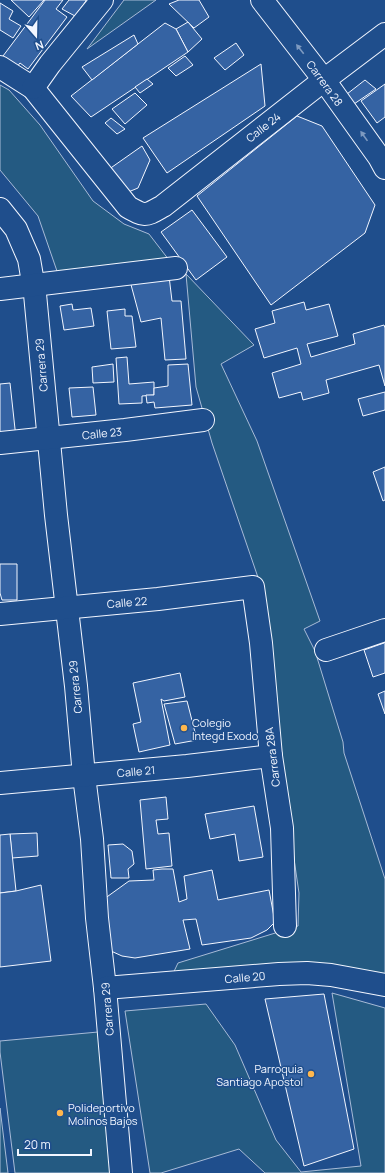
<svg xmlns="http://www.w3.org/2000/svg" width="385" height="1173" viewBox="0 0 385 1173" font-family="Manrope,sans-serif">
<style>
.green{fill:#245a82;stroke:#a8bbd7}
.building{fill:#3563a3;stroke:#f2f6ff}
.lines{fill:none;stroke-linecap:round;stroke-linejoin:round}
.minor-casing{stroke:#f2f6ff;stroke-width:24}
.minor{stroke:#1f4e8c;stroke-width:22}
.oneway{fill:#7e9ac0}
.poi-dot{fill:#ffb74d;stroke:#1f4e8c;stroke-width:1.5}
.labels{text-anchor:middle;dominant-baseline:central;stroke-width:3;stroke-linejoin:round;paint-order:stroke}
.street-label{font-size:11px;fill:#f2f6ff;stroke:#1f4e8c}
.poi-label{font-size:11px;fill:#f2f6ff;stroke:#1f4e8c;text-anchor:start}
</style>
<rect width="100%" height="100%" fill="#1f4e8c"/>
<g class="green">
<path d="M124 0H156L87 49Z"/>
<path d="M0 85 9 90 40 125 93 201 124 224 149 234 169 260 58 274 38 216 0 170Z"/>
<path d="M186 274 254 345 221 364 257 441 320 621 304 629 315 651 343 742 344 753 385 879V981L168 984 178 963 298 926 299 893 276 736 264 595 212 443 196 387Z"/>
<path d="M332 993 385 1008V1173H265L239 1149 161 1173H150L125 1011 206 1004 235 1045 276 1140 301 1172 361 1166Z"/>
<path d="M109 1031 115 1173H15L0 1052V1041Z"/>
<path d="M0 1108 8 1173H0Z"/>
</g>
<g class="building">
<path d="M11 0H44L29 17Z"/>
<path d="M45 0H63L56 9 67 17 28 69 20 63 13 72 0 60Z"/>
<path d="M69 0H86V1L75 16 62 9Z"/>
<path d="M179 0H199L209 17 194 28 169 4Z"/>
<path d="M0 3 13 11 9 19 21 26 13 38 0 30Z"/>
<path d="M188 22 202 39 188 52 176 29Z"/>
<path d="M165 23 176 29 188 52 91 117 71 96Z"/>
<path d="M134 35 138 44 92 80 82 67Z"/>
<path d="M236 43 244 55 225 70 214 58Z"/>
<path d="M185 56 193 65 176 76 168 68Z"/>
<path d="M261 64 265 106 167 173 143 138Z"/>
<path d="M147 79 153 84 140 93 135 87Z"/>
<path d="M365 80 376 89 354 104 347 94Z"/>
<path d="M385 84V117L377 123 361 101Z"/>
<path d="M135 93 147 105 125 124 112 109Z"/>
<path d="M297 116 322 126 375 205 365 233 271 305 197 196Z"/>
<path d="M111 118 125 129 117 134 105 123Z"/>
<path d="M142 146 150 160 138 188 121 195 105 172Z"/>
<path d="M192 210 227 257 196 280 161 232Z"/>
<path d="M169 276 172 301H181L186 359 165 360 161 318 141 322 130 281Z"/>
<path d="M304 302 306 310 329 304 338 336 307 344 311 357 355 344 353 334 384 325 385 328V386L379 365 326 380 329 393 303 400 301 392 279 398 272 373 301 364 297 348 264 358 255 329 275 323 272 311Z"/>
<path d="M72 304 73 310 91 308 94 326 64 330 60 306Z"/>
<path d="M125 309V316H132L136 347 111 349 107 311Z"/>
<path d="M127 357 129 384 154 382V395L142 396V403L119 404 116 358Z"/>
<path d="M113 364 114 382 93 383 92 367Z"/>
<path d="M188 364 192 405 155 408 154 402 147 403 146 395H154V388L168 386V365Z"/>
<path d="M10 383 16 438 0 439V384Z"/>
<path d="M93 387 96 415 72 417 69 388Z"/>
<path d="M385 392V410L363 416 358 399Z"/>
<path d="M385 467V500L383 501 373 472Z"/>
<path d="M0 564H17V600H2L0 593Z"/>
<path d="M385 633V673L373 677 364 650 384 643 381 634Z"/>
<path d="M180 673 185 697 164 701 161 699 170 745 139 752 133 724 141 722 133 683Z"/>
<path d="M385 691V714L378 694Z"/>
<path d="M187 701 197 740 175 744 164 704Z"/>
<path d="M166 797 168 819 156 820 158 834 169 833 172 866 146 869 140 800Z"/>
<path d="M254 806 263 857 239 861 235 834 210 839 205 814Z"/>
<path d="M37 833 38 856 12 858 10 834Z"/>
<path d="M10 834 16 891 0 893V835Z"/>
<path d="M123 844 132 851 134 864 128 869 129 878H111L108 845Z"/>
<path d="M162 869H173L179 902 187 899 184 876 212 870 218 900 269 890 275 922 267 930 251 938 202 945 196 919 183 920 190 949 135 958 122 956 111 951 104 899 129 881 154 880 153 870Z"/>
<path d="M41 885 51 961 0 967V893L16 891Z"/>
<path d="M324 994 354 1149 304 1166 265 999Z"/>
</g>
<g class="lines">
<g class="minor-casing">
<g id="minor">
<path d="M262 0 324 80 379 157 385 168"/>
<path d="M0 67 33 88 128 207C146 217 145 216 163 206L324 80 385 34"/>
<path d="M33 88 50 64 102 0"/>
<path d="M0 209 16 229 29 259 35 294 56 515 76 686 84 776 92 839 97 918 105 988 121 1173"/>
<path d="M0 289 176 268"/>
<path d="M0 443 125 430 203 420"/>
<path d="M0 614 158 599 253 587 261 643 271 756 282 828 285 926"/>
<path d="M326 650 385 630"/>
<path d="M0 783 187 766 271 756"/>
<path d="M105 988 279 974 307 973 331 975 385 985"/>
</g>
</g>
<use href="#minor" class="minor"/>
</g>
<defs><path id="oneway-solid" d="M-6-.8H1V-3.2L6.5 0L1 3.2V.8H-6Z"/></defs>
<g class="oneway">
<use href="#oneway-solid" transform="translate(300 49) rotate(-128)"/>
<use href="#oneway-solid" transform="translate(364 136) rotate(-125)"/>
</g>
<g class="poi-dot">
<circle cx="184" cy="728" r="4"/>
<circle cx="311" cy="1074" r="4"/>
<circle cx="60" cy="1113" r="4"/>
</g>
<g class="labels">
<g class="street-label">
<text transform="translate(325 83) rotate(54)">Carrera 28</text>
<text transform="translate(263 127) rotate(-38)">Calle 24</text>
<text transform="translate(41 365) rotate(-95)">Carrera 29</text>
<text transform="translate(102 433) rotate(-6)">Calle 23</text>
<text transform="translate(127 602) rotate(-5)">Calle 22</text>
<text transform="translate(75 687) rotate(-96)">Carrera 29</text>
<text transform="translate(272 757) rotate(-97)">Carrera 28A</text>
<text transform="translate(136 771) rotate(-5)">Calle 21</text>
<text transform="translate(245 977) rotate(-5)">Calle 20</text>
<text transform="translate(107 1009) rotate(-95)">Carrera 29</text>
</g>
<g class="poi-label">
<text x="192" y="722">Colegio<tspan x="192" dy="13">Integd Exodo</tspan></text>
<text x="303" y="1068" text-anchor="end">Parroquia<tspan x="303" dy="13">Santiago Apostol</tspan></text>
<text x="68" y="1107">Polideportivo<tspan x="68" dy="13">Molinos Bajos</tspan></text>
</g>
</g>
<g transform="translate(36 36) rotate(160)" stroke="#1f4e8c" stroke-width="3" paint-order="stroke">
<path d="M0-3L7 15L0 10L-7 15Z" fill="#f2f6ff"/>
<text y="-6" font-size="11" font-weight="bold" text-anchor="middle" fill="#f2f6ff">N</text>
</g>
<path d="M18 1149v6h73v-6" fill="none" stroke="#f2f6ff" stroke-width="2"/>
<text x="24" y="1149" font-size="12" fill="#f2f6ff" stroke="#1f4e8c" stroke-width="3" paint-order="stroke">20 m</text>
</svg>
